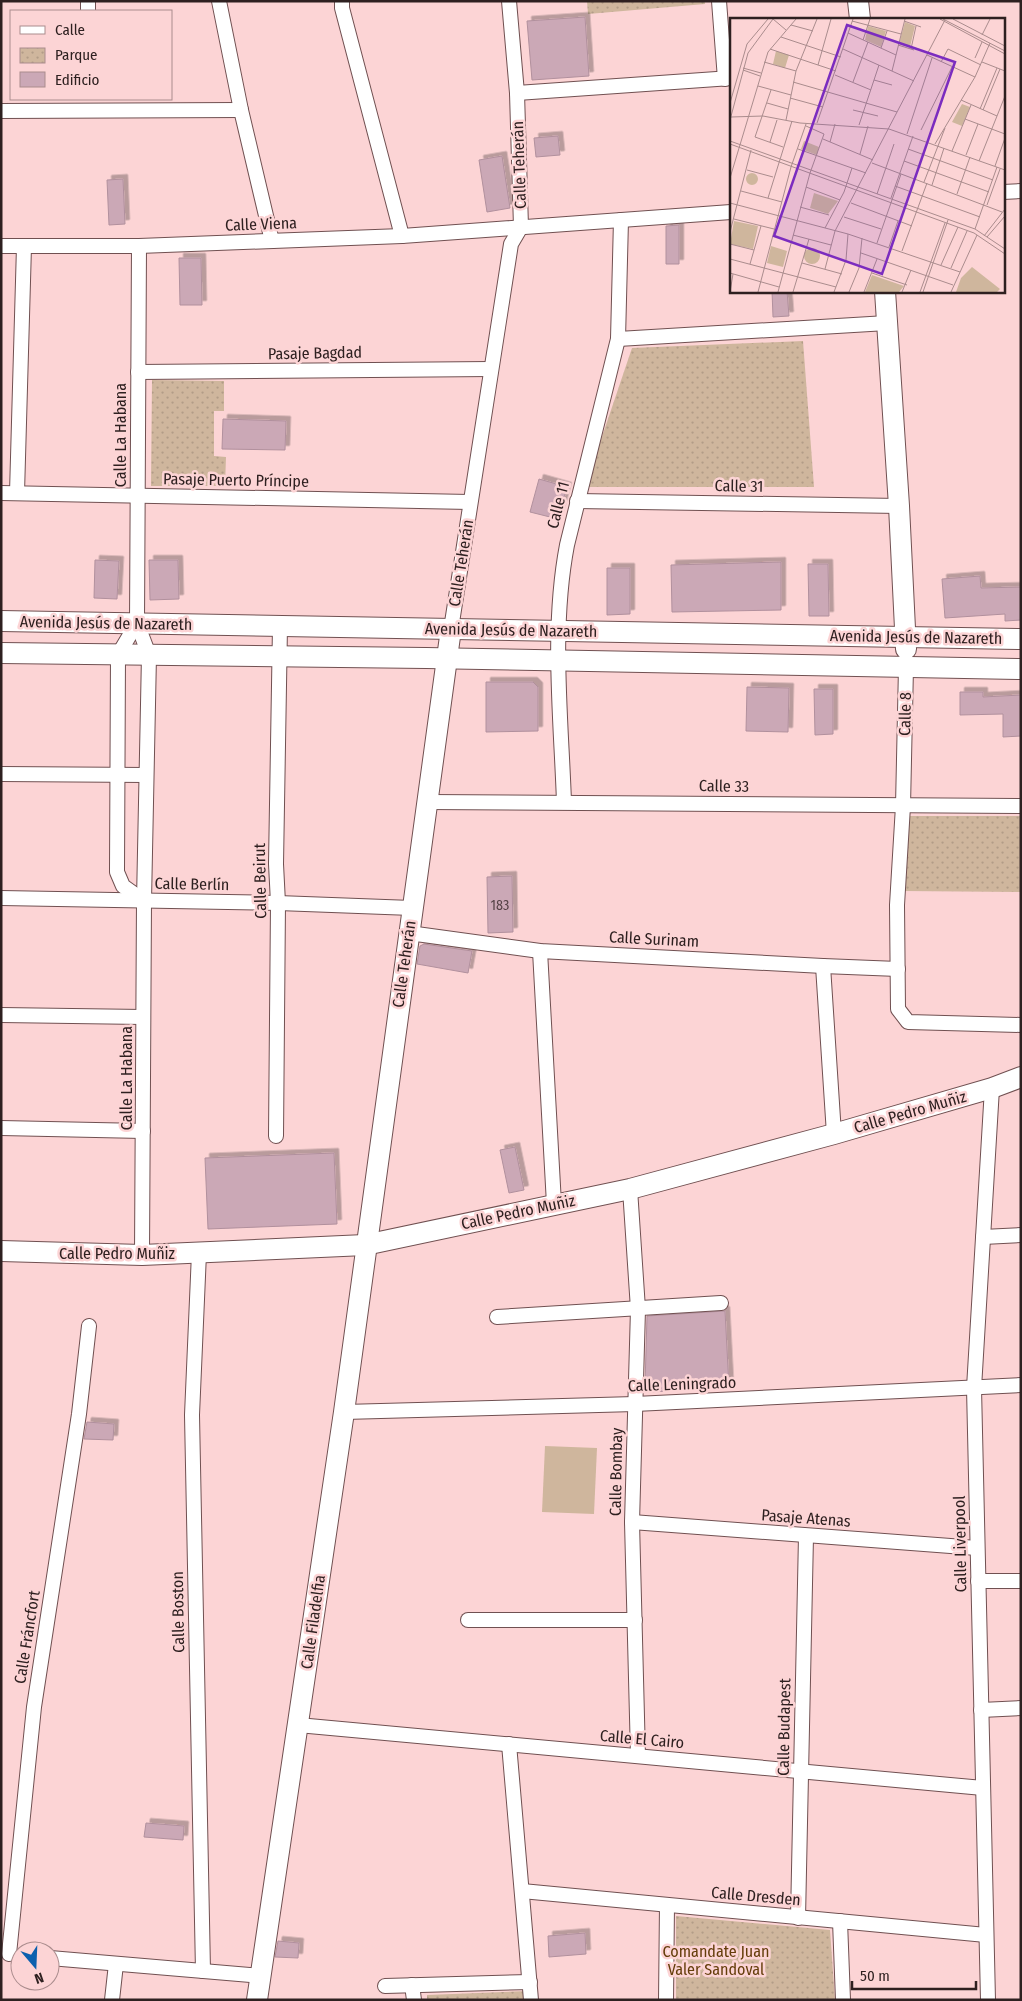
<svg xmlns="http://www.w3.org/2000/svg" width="1022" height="2001" viewBox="0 0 1022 2001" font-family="'Fira Sans Condensed',sans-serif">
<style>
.park{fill:url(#park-dots)}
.garden{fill:#cfb69d}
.building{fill:#cba8b6;stroke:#b1909d;filter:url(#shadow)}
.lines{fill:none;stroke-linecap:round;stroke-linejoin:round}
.street-casing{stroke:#705051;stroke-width:16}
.secondary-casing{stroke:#705051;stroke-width:22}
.street{stroke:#fff;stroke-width:14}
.secondary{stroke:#fff;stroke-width:20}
.labels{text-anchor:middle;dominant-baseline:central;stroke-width:5;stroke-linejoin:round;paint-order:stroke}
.number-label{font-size:14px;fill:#554246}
.street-label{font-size:16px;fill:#2e2020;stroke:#fcd4d5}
.park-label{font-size:16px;fill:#643d0a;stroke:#fcd4d5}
.inset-road{fill:none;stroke:#aa8c8d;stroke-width:1}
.view{fill:#7b2cbf;fill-opacity:0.15;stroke:#7b2cbf;stroke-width:2.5}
.inset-edge{fill:none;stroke:#2e2020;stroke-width:2.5}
</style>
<defs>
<pattern id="park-dots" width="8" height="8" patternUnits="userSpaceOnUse" patternTransform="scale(1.25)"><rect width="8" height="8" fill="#cfb69d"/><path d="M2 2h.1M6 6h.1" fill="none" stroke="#b29c87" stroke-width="1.8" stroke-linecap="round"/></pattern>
<filter id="shadow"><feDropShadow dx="4.5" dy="-4.5" stdDeviation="0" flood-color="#0004"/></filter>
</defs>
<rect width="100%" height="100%" fill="#fcd4d5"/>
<g class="park">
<path d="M587 1H705V4L588 14Z"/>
<path d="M803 341 814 487H585L632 348Z"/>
<path d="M152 380 224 381V411H214V456L226 457 225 486H151Z"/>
<path d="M902 816H1021V892L903 891Z"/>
<path d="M676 1916 830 1930 835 2000H676Z"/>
<path d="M527 1991 528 2000H427V1995Z"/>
</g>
<path class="garden" d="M545 1446 597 1448 594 1514 542 1512Z"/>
<g class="building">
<path d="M585 17 589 76 532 80 527 21Z"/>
<path d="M558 136 560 155 536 157 534 138Z"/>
<path d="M502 156 510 208 487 212 479 160Z"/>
<path d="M123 179 125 224 109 225 107 180Z"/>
<path d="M679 225V264H666V226Z"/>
<path d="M179 258H201L202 305H180Z"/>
<path d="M772 291H787L789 316 773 317Z"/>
<path d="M223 419 286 421 285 450 222 449Z"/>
<path d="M539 479 567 487 558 519 530 512Z"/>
<path d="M95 560 119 561 117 599 94 598Z"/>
<path d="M149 560H178L179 599 150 600Z"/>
<path d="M781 562V610L672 612 671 565Z"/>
<path d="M808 564H828L829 616H809Z"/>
<path d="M607 568H630V614L607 615Z"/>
<path d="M980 576 981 588 1021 587V620L1005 621V614L945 618 942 579Z"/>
<path d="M486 682H533L538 687V731L486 732Z"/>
<path d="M747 687 789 688 788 732 746 731Z"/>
<path d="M814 689H833V734L815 735Z"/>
<path d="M960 692H983V697L1021 695V736L1003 737V714L960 715Z"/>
<path d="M512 876 513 932 488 933 487 877Z"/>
<path d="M424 944 472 951 468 973 417 964 420 946Z"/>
<path d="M515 1147 524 1190 509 1193 500 1150Z"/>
<path d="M334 1153 337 1224 208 1229 205 1158Z"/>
<path d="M725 1311 729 1387 652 1392 645 1385 647 1316Z"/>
<path d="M87 1422 114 1424 113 1440 84 1439Z"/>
<path d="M146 1823 184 1826 183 1840 144 1837Z"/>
<path d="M585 1933 586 1954 549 1957 548 1936Z"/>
<path d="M278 1941 299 1943 298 1958 275 1957Z"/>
</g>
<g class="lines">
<g class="street-casing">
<g id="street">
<path d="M219 1 241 110 272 241"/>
<path d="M342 1V8L402 236"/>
<path d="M719 1 725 79"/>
<path d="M88 11V1"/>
<path d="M517 93 731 78"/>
<path d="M1 111 241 110"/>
<path d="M1003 192 1021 191"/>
<path d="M1 246H139L402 236 731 212"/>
<path d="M139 246 137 623 149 655 144 901 142 1255"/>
<path d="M618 339 887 323"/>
<path d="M138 372 491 369"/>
<path d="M1 493 470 502"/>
<path d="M17 493 24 246"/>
<path d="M577 501 899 506"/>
<path d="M137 623 118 655 117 872 123 886 144 901"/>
<path d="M451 629 511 244 521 227 517 93 509 1"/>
<path d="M906 667 903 806 897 905 898 1009 908 1022 1021 1025"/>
<path d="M1 774 146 775"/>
<path d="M427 802 1021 806"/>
<path d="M564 802C561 717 551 629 567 545L618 339 621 220"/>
<path d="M1 898 278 903 412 908"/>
<path d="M409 933 540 951 823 966 898 969"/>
<path d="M540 951 554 1204"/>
<path d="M823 966 834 1134"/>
<path d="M1 1015 143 1017"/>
<path d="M1 1128 143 1131"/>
<path d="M276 1136 278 903 276 864 280 626"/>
<path d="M630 1189 638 1309 632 1522 638 1756"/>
<path d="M983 1237 1021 1235"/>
<path d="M199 1253 192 1415 203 1971"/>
<path d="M497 1317 721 1303"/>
<path d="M344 1412 635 1404 1021 1385"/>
<path d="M632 1522 977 1548"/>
<path d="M978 1581H1021"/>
<path d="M468 1620H635"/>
<path d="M981 1710 1021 1708"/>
<path d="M298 1725 983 1788"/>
<path d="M509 1744 531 2000"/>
<path d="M522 1891 986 1935"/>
<path d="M798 1918 806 1536"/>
<path d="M840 1921 843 2000"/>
<path d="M9 1954 34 1707 79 1414 89 1326"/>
<path d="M50 1958 261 1976"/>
<path d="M412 1985 414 2000"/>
<path d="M385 1986 530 1982"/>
<path d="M112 2000 116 1964"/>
<path d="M666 2000 667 1905"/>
<path d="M988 2000 974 1388 992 1088"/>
</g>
</g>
<g class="secondary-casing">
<g id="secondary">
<path d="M858 1 860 19"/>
<path d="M885 291 899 506 906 649"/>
<path d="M1 621 1021 639"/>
<path d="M1 653 426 658 1021 669"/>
<path d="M1 1251 142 1255 365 1245 630 1189 834 1134 992 1088 1021 1077"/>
<path d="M257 2000 344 1412 451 629"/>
</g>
</g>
<use href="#street" class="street"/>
<use href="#secondary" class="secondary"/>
</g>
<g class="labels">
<g class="number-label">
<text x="500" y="905">183</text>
</g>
<g class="street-label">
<text transform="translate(519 165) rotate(-92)">Calle Teherán</text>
<text transform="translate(261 224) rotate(-2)">Calle Viena</text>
<text transform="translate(315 353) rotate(-1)">Pasaje Bagdad</text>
<text transform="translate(120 435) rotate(-90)">Calle La Habana</text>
<text transform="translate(236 480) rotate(1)">Pasaje Puerto Príncipe</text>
<text transform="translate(739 486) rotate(1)">Calle 31</text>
<text transform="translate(558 505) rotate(-76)">Calle 11</text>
<text transform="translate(461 563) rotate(-81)">Calle Teherán</text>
<text transform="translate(106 623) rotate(1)">Avenida Jesús de Nazareth</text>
<text transform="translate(511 630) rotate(1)">Avenida Jesús de Nazareth</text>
<text transform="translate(916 637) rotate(1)">Avenida Jesús de Nazareth</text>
<text transform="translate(905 714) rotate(-89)">Calle 8</text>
<text transform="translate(724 786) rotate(1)">Calle 33</text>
<text transform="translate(260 881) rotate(-91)">Calle Beirut</text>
<text transform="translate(192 884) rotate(1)">Calle Berlín</text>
<text transform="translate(654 939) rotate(3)">Calle Surinam</text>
<text transform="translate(404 964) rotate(-82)">Calle Teherán</text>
<text transform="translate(126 1078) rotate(-90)">Calle La Habana</text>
<text transform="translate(910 1112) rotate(-16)">Calle Pedro Muñiz</text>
<text transform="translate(518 1212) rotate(-12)">Calle Pedro Muñiz</text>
<text x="117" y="1253">Calle Pedro Muñiz</text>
<text transform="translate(682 1384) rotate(-2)">Calle Leningrado</text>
<text transform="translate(616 1472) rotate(-89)">Calle Bombay</text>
<text transform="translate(806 1518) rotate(4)">Pasaje Atenas</text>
<text transform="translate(960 1544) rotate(-91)">Calle Liverpool</text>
<text transform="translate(178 1612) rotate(-91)">Calle Boston</text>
<text transform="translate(313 1622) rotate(-82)">Calle Filadelfia</text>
<text transform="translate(27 1637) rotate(-81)">Calle Fráncfort</text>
<text transform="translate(784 1727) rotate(-89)">Calle Budapest</text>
<text transform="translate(642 1739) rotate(5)">Calle El Cairo</text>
<text transform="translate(756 1896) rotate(5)">Calle Dresden</text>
</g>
<g class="park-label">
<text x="716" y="1951">Comandate Juan<tspan x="716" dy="18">Valer Sandoval</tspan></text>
</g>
</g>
<g transform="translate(730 18)">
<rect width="275" height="275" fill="#fcd4d5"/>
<path d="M175 4 185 8 180 29 169 26ZM138 8 156 13 151 29 135 22ZM46 33 59 37 55 50 43 46ZM232 86 240 89 232 108 222 104ZM74 123 89 129 87 137 71 131ZM16 161a6 6 0 1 1 12 0a6 6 0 1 1-12 0ZM84 175 108 183 98 196 80 190ZM4 203 28 208 23 231 0 226ZM41 228 57 233 53 249 37 245ZM74 238a8 8 0 1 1 16 0a8 8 0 1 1-16 0ZM242 249 270 271 267 274H226L231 260Z" fill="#cfb69d"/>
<path d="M142 257 174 268 169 274H135Z" fill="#cfb69d"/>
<path class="inset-road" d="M43 1 56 12M210 1 275 36M213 1 275 33M223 1 275 28M122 3 171 16M174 3 191 9M61 7 83 13M118 15 166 37M252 17 260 1M51 19 111 39M133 22 140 1M168 27 184 32M151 30 157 13M40 31 106 53M113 31 184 63M181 31 186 8M197 37 245 59M245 40 252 24M34 44 66 53M211 44 218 31 251 47M252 44 275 53M88 47 101 1M13 50 31 55M13 52 30 58M162 53 175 1M105 57 141 72M144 62 162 67M63 64 167 94M123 64 138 24M28 68 61 77M41 72 25 119 53 129M60 80 93 89M231 82 267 98M0 85 17 26 38 1M37 85 58 91M250 91 267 50M123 92 148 98M253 92 270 51M1 99 33 98 70 105 159 111 275 152M235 101 275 116M0 102 18 35 43 1M56 102 66 53 87 1M87 105 123 1M129 107 149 47M191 112 222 49M177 116 202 40M93 121 143 142M0 123 245 211 275 231M40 124 47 102M100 124 105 106M0 126 244 215 275 236M205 126 245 59 260 25M68 131 136 155M178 131 263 162M222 133 241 87M130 136 138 108M236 137 248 106M174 143 259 174M249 143 275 78M142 145 272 194M265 148 275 120M17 152 43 159M0 160 38 34 66 1M194 164 215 110M202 167 214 130M165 168 250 199M76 169 110 182M11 173 52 184M147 176 164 126M227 176 240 139M38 180 62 103M161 180 183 118M0 185 118 216 230 254M121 185 182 208M257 187 270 151M70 189 99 197M114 199 151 211M4 201 44 211M95 210 114 174 122 150M245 211 267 149M0 214 21 132M63 217 101 227M254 218 275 191M257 219 275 198M147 225 171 156M0 226 24 232M159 229 168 203M172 233 197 165M131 235 223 267M0 241 106 269M72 245 112 256M20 246 31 208M211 247 228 209M221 250 237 213M95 251 105 213 215 2M0 255 49 269M142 255 177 267M0 274 3 256M28 274 61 149 76 106M48 274 80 155 94 116 76 108M63 274 79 221M104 274 116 242 118 216M119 274 129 250 132 220M134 274 147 241M172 274 181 252M190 274 215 205M193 274 218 202M221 274 247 217"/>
<path class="view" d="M117 7 225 44 152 256 44 218Z"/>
<rect width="275" height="275" class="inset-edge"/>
</g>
<rect width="1022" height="2001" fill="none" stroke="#2e2020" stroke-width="5"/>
<rect x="10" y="10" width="162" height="90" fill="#fcd4d5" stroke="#aa8c8d"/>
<rect x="20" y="26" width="25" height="8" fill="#ffffff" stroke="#aa8c8d"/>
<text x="55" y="35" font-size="15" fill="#2e2020">Calle</text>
<rect x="20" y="48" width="25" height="15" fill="url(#park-dots)" stroke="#aa8c8d"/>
<text x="55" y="60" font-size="15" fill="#2e2020">Parque</text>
<rect x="20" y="72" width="25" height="15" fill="#cba8b6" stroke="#aa8c8d"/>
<text x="55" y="85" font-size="15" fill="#2e2020">Edificio</text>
<g transform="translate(35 1966) rotate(161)"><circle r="24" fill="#fcd4d5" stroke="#aa8c8d"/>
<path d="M0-4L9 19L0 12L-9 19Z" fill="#0c60ae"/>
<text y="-8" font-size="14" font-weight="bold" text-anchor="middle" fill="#2e2020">N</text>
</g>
<path d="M852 1981v8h124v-8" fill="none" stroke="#2e2020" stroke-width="2.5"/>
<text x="860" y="1981" font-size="15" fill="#2e2020" stroke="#fcd4d5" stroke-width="4" paint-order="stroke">50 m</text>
</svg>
